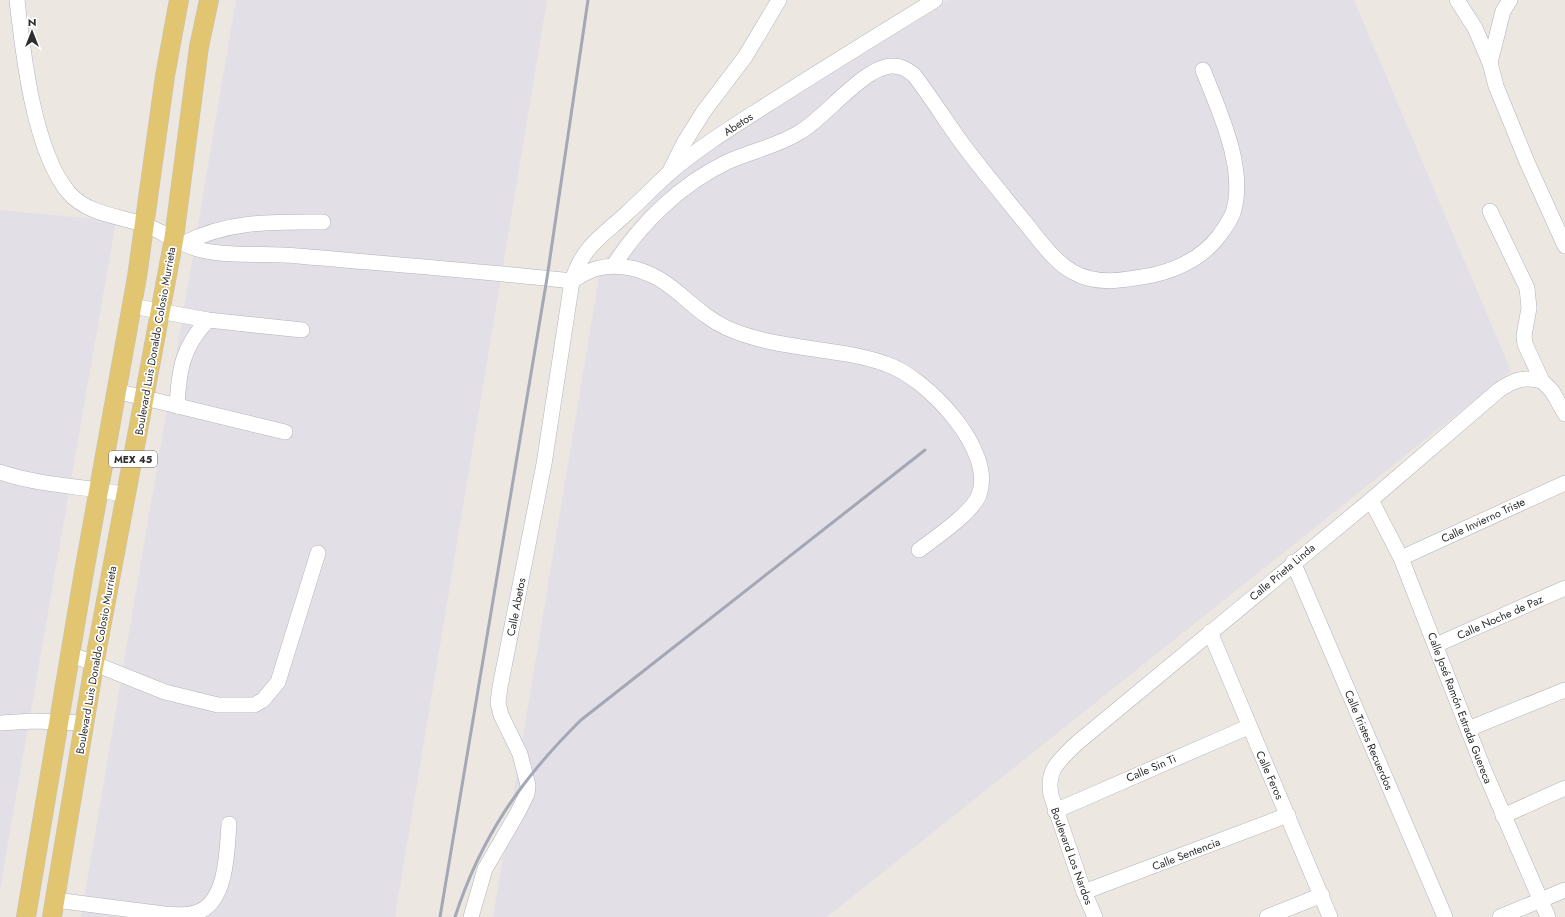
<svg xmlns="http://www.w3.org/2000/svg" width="1565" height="917" viewBox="0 0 1565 917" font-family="Jost,sans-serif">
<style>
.industrial{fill:#e2e0e6}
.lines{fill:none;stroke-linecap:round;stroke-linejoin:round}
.minor-casing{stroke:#b1b3bb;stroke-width:16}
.major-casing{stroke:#c4c4c4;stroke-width:20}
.minor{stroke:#fff;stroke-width:15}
.major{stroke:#e2c570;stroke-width:19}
.rail{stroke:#a4a7b5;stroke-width:3}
.labels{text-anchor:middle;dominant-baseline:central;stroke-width:3.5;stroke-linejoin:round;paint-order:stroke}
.shield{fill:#fff;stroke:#6c6c6c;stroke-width:1}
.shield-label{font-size:10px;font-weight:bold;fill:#2d2d2d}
.street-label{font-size:11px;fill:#2d2d2d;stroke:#fff}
</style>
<rect width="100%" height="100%" fill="#ede7e1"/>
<g class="industrial">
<path d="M236 0H547L395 917H81Z"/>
<path d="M948 0H1354L1511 371 827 917H493L601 265 678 167Z"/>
<path d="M0 210 116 221 0 889Z"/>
</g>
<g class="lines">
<g class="minor-casing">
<g id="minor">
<path d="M17 0C23 54 34 152 69 193 88 215 122 216 148 226 164 233 184 246 201 250 232 257 266 253 298 256 389 264 481 271 572 281 590 269 604 264 625 267 671 273 689 311 727 328 778 351 835 346 886 364 926 377 996 450 979 495 972 513 935 538 919 550"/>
<path d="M1457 0 1475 28 1490 63"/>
<path d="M1510 0 1503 11 1490 63 1496 86 1527 162 1565 246"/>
<path d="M670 171 684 143 704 111 745 57 779 0"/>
<path d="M1490 211 1527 288 1529 308 1524 336 1525 344 1542 381 1552 391 1565 414"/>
<path d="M185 243C229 220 275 222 323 222"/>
<path d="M614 265C641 223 681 184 727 162 751 151 778 146 800 132 825 118 865 65 893 66 902 66 907 70 914 75 931 97 945 120 961 142 981 169 1002 194 1023 220 1038 238 1053 261 1073 272 1097 286 1127 280 1153 275 1179 269 1202 258 1219 236 1224 229 1230 221 1233 213 1247 169 1219 111 1203 70"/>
<path d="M132 306 208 320 302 330"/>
<path d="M116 391 285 432"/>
<path d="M177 406C179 370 182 347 208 320"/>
<path d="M0 472C41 486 85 486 127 495"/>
<path d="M1371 500 1401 558 1484 770 1548 917"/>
<path d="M1401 558 1565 483"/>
<path d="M1293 562 1445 917"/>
<path d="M1210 632 1330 917"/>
<path d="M1436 645 1565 588"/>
<path d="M70 654 165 692 218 705H254L263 700 278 682 318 553"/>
<path d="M0 723 34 721 84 723"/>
<path d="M1468 729 1565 690"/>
<path d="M1055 811 1248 727"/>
<path d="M1503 816 1565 788"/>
<path d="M1084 892 1288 815"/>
<path d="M55 900 164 914C176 915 189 916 200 911 227 899 227 850 229 824"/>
<path d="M471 917 485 869 517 814 527 794 528 785 520 754 501 715 498 703 500 687 544 464 572 281C583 246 601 237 626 214 640 201 654 187 668 174 698 148 732 127 765 106 821 70 878 35 935 0"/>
<path d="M1095 917 1084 892 1051 795C1046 769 1060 760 1077 743L1371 500 1499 390C1514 380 1524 376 1542 381"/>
<path d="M1267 917 1322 895"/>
<path d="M1500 917 1565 890"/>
</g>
</g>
<g class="major-casing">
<g id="major">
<path d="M26 917 84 572 137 277 165 76 179 0"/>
<path d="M52 917 94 665 174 238 199 47 209 0"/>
</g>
</g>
<use href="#minor" class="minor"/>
<use href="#major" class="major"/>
<g class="rail">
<path d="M440 917 547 278 588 0"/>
<path d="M455 917C481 837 521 779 581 720L925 450"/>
</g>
</g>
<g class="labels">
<rect class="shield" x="109" y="451" width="48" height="16" rx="3"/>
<g class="shield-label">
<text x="133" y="459">MEX 45</text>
</g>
<g class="street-label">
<text transform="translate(738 124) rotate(-33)">Abetos</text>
<text transform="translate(155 341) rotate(-80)">Boulevard Luis Donaldo Colosio Murrieta</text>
<text transform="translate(1483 520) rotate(-25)">Calle Invierno Triste</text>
<text transform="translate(1282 572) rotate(-40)">Calle Prieta Linda</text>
<text transform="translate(516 607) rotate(-79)">Calle Abetos</text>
<text transform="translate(1500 617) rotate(-24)">Calle Noche de Paz</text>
<text transform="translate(96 660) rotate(-80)">Boulevard Luis Donaldo Colosio Murrieta</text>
<text transform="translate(1460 708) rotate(69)">Calle José Ramón Estrada Guereca</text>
<text transform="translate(1369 740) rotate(67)">Calle Tristes Recuerdos</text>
<text transform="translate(1151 768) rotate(-23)">Calle Sin Ti</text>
<text transform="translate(1270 775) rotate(66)">Calle Feros</text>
<text transform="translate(1186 854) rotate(-21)">Calle Sentencia</text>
<text transform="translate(1072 856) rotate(70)">Boulevard Los Nardos</text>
</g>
</g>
<g transform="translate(32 32)" stroke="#ffffff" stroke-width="3" paint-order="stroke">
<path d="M0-3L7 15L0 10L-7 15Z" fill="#2d2d2d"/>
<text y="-6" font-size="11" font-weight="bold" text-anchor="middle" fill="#2d2d2d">N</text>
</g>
</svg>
